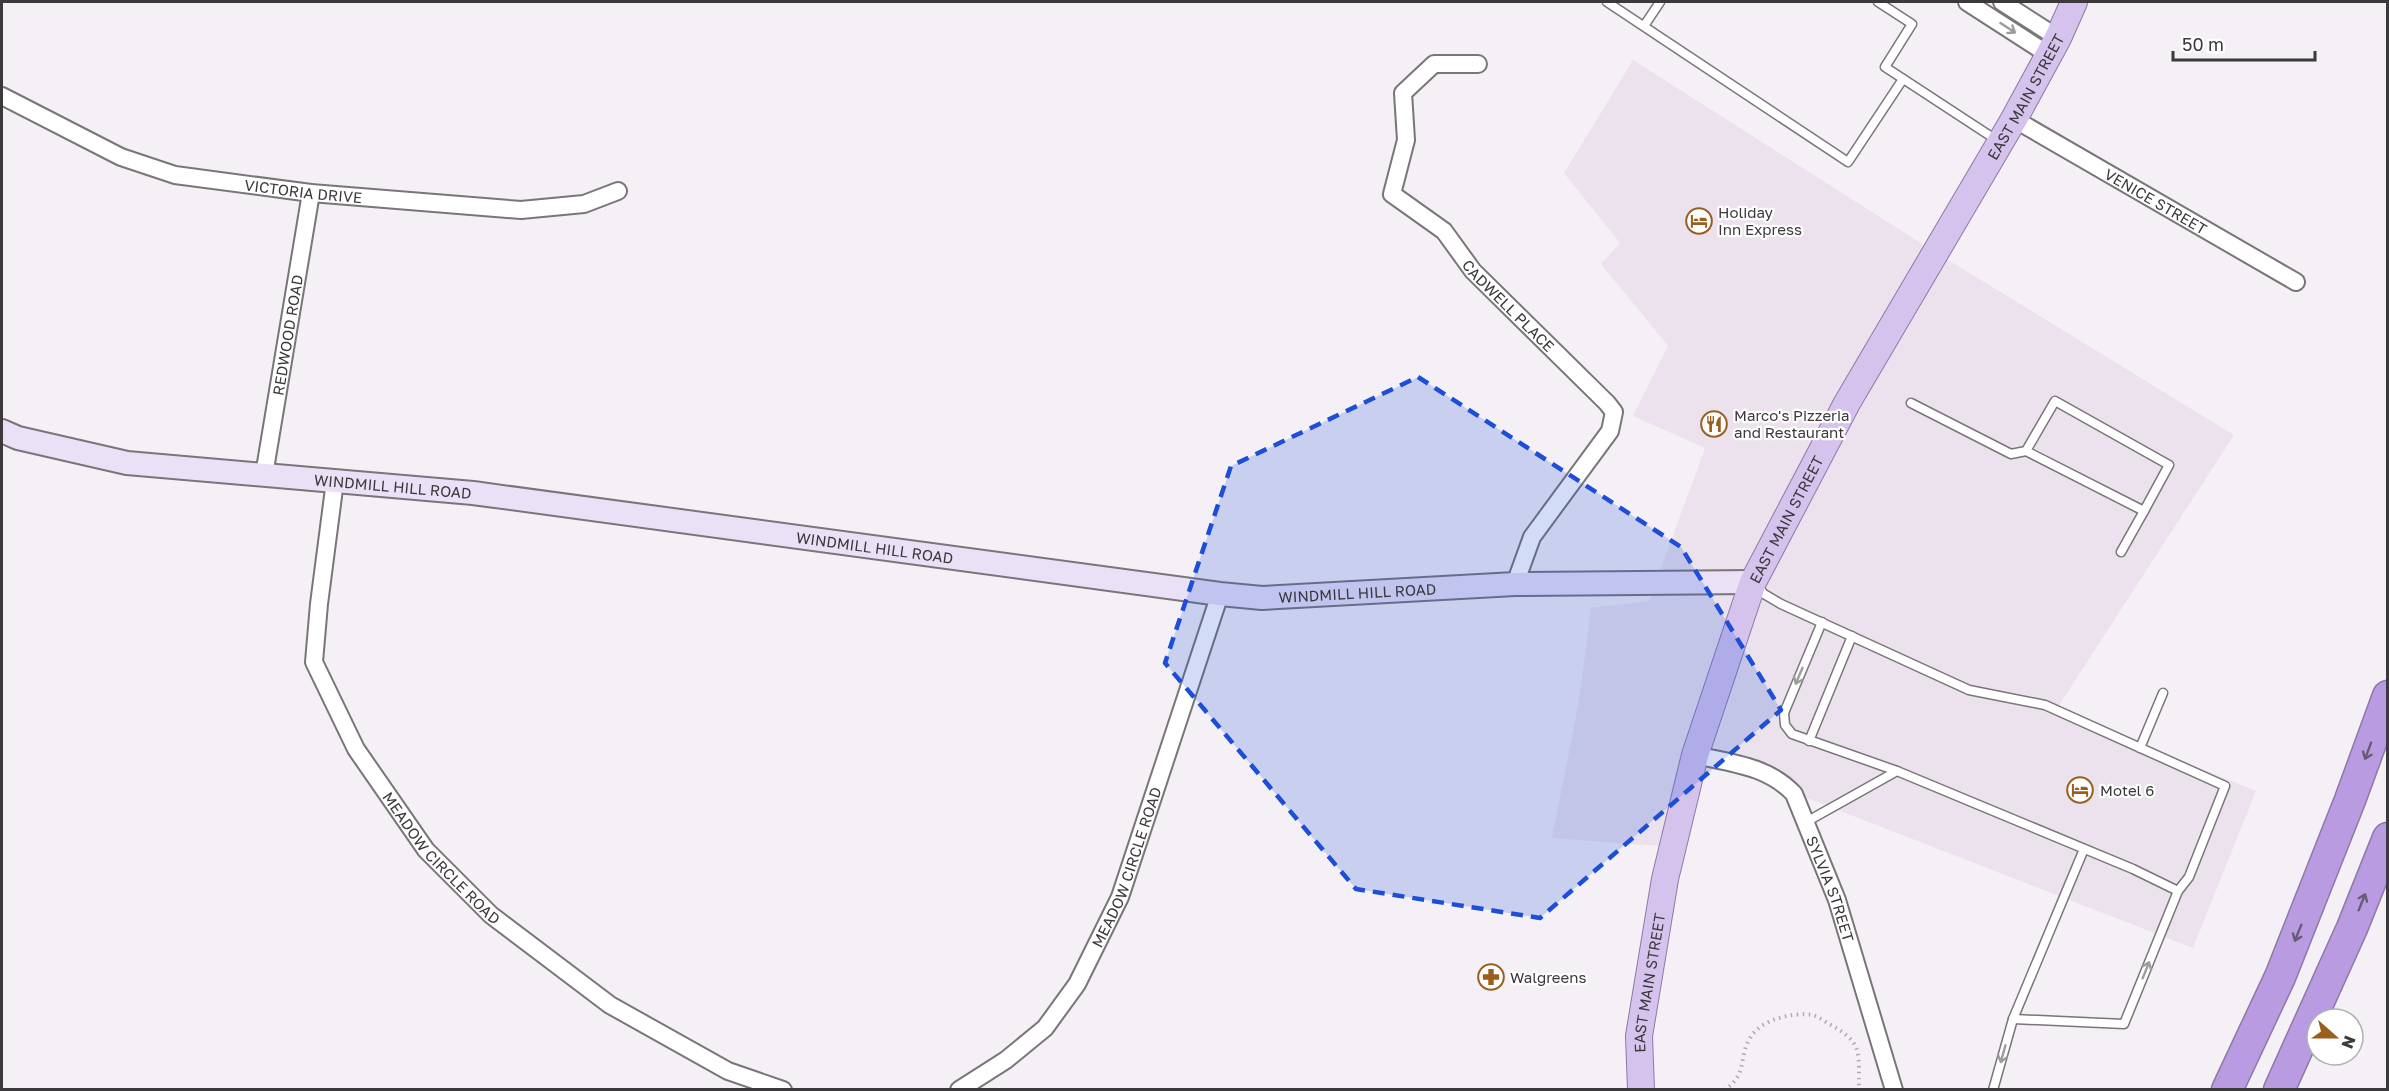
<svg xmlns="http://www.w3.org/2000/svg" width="2389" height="1091" viewBox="0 0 2389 1091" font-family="'Golos Text',sans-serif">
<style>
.built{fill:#ece2ed}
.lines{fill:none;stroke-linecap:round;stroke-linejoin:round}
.lane-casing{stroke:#797579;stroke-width:11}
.street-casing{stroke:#797579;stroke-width:20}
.secondary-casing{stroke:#797579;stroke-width:26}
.primary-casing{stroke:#8d79a8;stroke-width:28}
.highway-casing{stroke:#8d79a8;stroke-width:33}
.path{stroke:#aeabaf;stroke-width:4;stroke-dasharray:1.5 4.5;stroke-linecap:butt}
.lane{stroke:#fff;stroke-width:8}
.street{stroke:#fff;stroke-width:16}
.secondary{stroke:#eae1f6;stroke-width:22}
.primary{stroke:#d5c3ee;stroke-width:26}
.highway{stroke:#b99be2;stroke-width:30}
.oneway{stroke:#9d9c9d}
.oneway2{stroke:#675b75}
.marked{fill:#1d4ed8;fill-opacity:0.2;stroke:#1d4ed8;stroke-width:4.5;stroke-dasharray:12 8;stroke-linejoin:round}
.labels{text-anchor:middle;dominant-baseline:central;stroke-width:4.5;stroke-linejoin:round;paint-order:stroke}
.street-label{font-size:15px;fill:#3b393b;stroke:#fff}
.poi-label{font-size:15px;fill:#3b393b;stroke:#fff;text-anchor:start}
</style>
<rect width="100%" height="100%" fill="#f4f0f5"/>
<path class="built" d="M1633 60 1935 252 2234 435 2056 710 2256 791 2193 948 1696 755 1673 847 1552 838 1579 701 1591 608 1649 601 1705 448 1633 416 1668 346 1601 264 1620 243 1564 173Z"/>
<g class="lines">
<g class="lane-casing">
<g id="lane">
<path d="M1607 2 1848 162 1903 79"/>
<path d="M1878 2 1912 24 1885 67 1998 141"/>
<path d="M1644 26 1660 2"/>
<path d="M1911 403 2011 454 2026 451 2055 401 2169 465 2144 511 2026 451"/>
<path d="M2121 552 2144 511"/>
<path d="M1755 584 1764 594 1781 604 1969 690 2045 705 2225 786 2189 877 2178 891 2133 869 1897 771 1806 822"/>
<path d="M1822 622 1784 713 1785 725 1792 734 1897 771"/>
<path d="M1809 741 1852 636"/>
<path d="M2140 748 2163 693"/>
<path d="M2013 1019 2124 1024 2178 891"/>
<path d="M1993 1090 2013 1019 2084 849"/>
</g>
</g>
<g class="street-casing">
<g id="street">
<path d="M1967 2 2049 55"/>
<path d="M2002 2 2058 38"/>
<path id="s1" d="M1478 64H1434L1403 93 1406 140 1392 194 1444 231 1473 271 1607 403 1614 412 1610 431 1532 537 1515 584"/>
<path id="s2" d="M2 96 121 157 175 175 311 193 521 210 584 204 618 191"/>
<path id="s3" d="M2014 119 2296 282"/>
<path id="s4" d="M264 475 311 193"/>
<path id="s5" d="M335 481 319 604 314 662 356 749 426 850 491 915 610 1005 728 1071 783 1090"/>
<path id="s6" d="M1695 755C1731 763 1768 766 1794 794L1837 900 1894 1090"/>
<path id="s7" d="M959 1090 1006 1060 1045 1028 1077 984 1120 897 1220 594"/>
</g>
</g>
<g class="secondary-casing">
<g id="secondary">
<path id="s8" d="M2 431 18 438 127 463 473 493 1220 594 1262 598 1515 584 1753 582"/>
</g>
</g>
<g class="primary-casing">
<g id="primary">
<path id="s9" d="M1641 1090 1639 1036 1665 879 1695 755 1753 582 1847 403 2014 119 2058 38 2074 2"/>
</g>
</g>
<g class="highway-casing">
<g id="highway">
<path d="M2227 1090 2280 977 2350 800 2388 696"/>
<path d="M2279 1090 2352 928 2388 838"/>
</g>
</g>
<path class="path" d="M1724 1090C1748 1075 1738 1058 1750 1038 1761 1019 1793 1012 1813 1015 1819 1017 1824 1021 1829 1024 1865 1043 1858 1054 1859 1090"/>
<use href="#lane" class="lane"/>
<use href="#street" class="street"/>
<use href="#secondary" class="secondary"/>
<use href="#primary" class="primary"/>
<use href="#highway" class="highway"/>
</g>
<defs><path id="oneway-shaft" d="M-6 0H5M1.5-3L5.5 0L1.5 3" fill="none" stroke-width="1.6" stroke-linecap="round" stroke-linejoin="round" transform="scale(1.5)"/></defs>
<g class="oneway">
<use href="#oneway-shaft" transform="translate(2008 28) rotate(33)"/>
<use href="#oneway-shaft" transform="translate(1799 676) rotate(113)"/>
<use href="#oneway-shaft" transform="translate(2146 970) rotate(-68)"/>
<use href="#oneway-shaft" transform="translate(2003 1054) rotate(106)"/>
</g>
<g class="oneway2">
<use href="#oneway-shaft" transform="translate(2368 751) rotate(110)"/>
<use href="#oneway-shaft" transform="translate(2362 902) rotate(-68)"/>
<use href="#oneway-shaft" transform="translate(2298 933) rotate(112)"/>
</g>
<path class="marked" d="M1418 377 1681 547 1781 710 1540 918 1356 889 1165 663 1231 466Z"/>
<defs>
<g id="hotel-ring" transform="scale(1.35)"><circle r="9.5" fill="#fff" stroke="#9a5f1e" stroke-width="1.5"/><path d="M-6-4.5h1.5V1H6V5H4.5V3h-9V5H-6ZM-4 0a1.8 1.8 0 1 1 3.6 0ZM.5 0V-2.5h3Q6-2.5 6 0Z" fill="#9a5f1e"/></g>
<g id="restaurant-ring" transform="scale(1.35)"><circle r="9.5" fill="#fff" stroke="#9a5f1e" stroke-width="1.5"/><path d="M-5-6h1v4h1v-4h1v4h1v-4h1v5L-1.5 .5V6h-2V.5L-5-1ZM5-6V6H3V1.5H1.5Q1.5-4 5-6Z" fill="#9a5f1e"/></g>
<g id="pharmacy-ring" transform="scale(1.35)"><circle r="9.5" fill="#fff" stroke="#9a5f1e" stroke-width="1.5"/><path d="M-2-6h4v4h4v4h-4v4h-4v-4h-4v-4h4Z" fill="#9a5f1e"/></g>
</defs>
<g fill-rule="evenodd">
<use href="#hotel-ring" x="1699" y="221"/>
<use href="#restaurant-ring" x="1714" y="424"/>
<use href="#hotel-ring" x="2080" y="790"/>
<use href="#pharmacy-ring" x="1491" y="977"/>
</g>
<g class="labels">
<g class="street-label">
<text stroke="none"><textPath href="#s9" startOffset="1080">EAST MAIN STREET</textPath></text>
<text stroke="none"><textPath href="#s2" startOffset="320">VICTORIA DRIVE</textPath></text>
<text stroke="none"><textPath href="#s3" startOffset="164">VENICE STREET</textPath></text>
<text stroke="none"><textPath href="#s1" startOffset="352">CADWELL PLACE</textPath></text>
<text stroke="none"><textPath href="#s4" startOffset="142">REDWOOD ROAD</textPath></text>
<text stroke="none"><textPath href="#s8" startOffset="396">WINDMILL HILL ROAD</textPath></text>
<text stroke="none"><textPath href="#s9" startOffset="594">EAST MAIN STREET</textPath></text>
<text stroke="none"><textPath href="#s8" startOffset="882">WINDMILL HILL ROAD</textPath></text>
<text stroke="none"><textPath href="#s8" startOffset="1368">WINDMILL HILL ROAD</textPath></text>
<text stroke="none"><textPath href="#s5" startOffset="418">MEADOW CIRCLE ROAD</textPath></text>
<text stroke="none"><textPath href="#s7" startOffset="288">MEADOW CIRCLE ROAD</textPath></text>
<text stroke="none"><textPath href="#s6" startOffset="210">SYLVIA STREET</textPath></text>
<text stroke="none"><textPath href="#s9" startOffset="108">EAST MAIN STREET</textPath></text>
</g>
<g class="poi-label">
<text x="1718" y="212">Holiday<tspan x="1718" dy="17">Inn Express</tspan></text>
<text x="1734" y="415">Marco's Pizzeria<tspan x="1734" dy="17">and Restaurant</tspan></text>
<text x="2100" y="790">Motel 6</text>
<text x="1510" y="977">Walgreens</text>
</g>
</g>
<rect width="2389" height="1091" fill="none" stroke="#3b393b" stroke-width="6"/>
<g transform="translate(2335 1037) rotate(111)"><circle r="28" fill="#ffffff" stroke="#b1b0b1" stroke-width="1.5"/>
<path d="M0-4.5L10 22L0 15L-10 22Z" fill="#9a5f1e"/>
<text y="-9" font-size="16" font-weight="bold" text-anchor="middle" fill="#3b393b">N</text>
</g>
<path d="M2173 51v9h142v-9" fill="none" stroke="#3b393b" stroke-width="3"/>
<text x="2182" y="51" font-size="18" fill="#3b393b" stroke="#ffffff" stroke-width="4.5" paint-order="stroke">50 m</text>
</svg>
